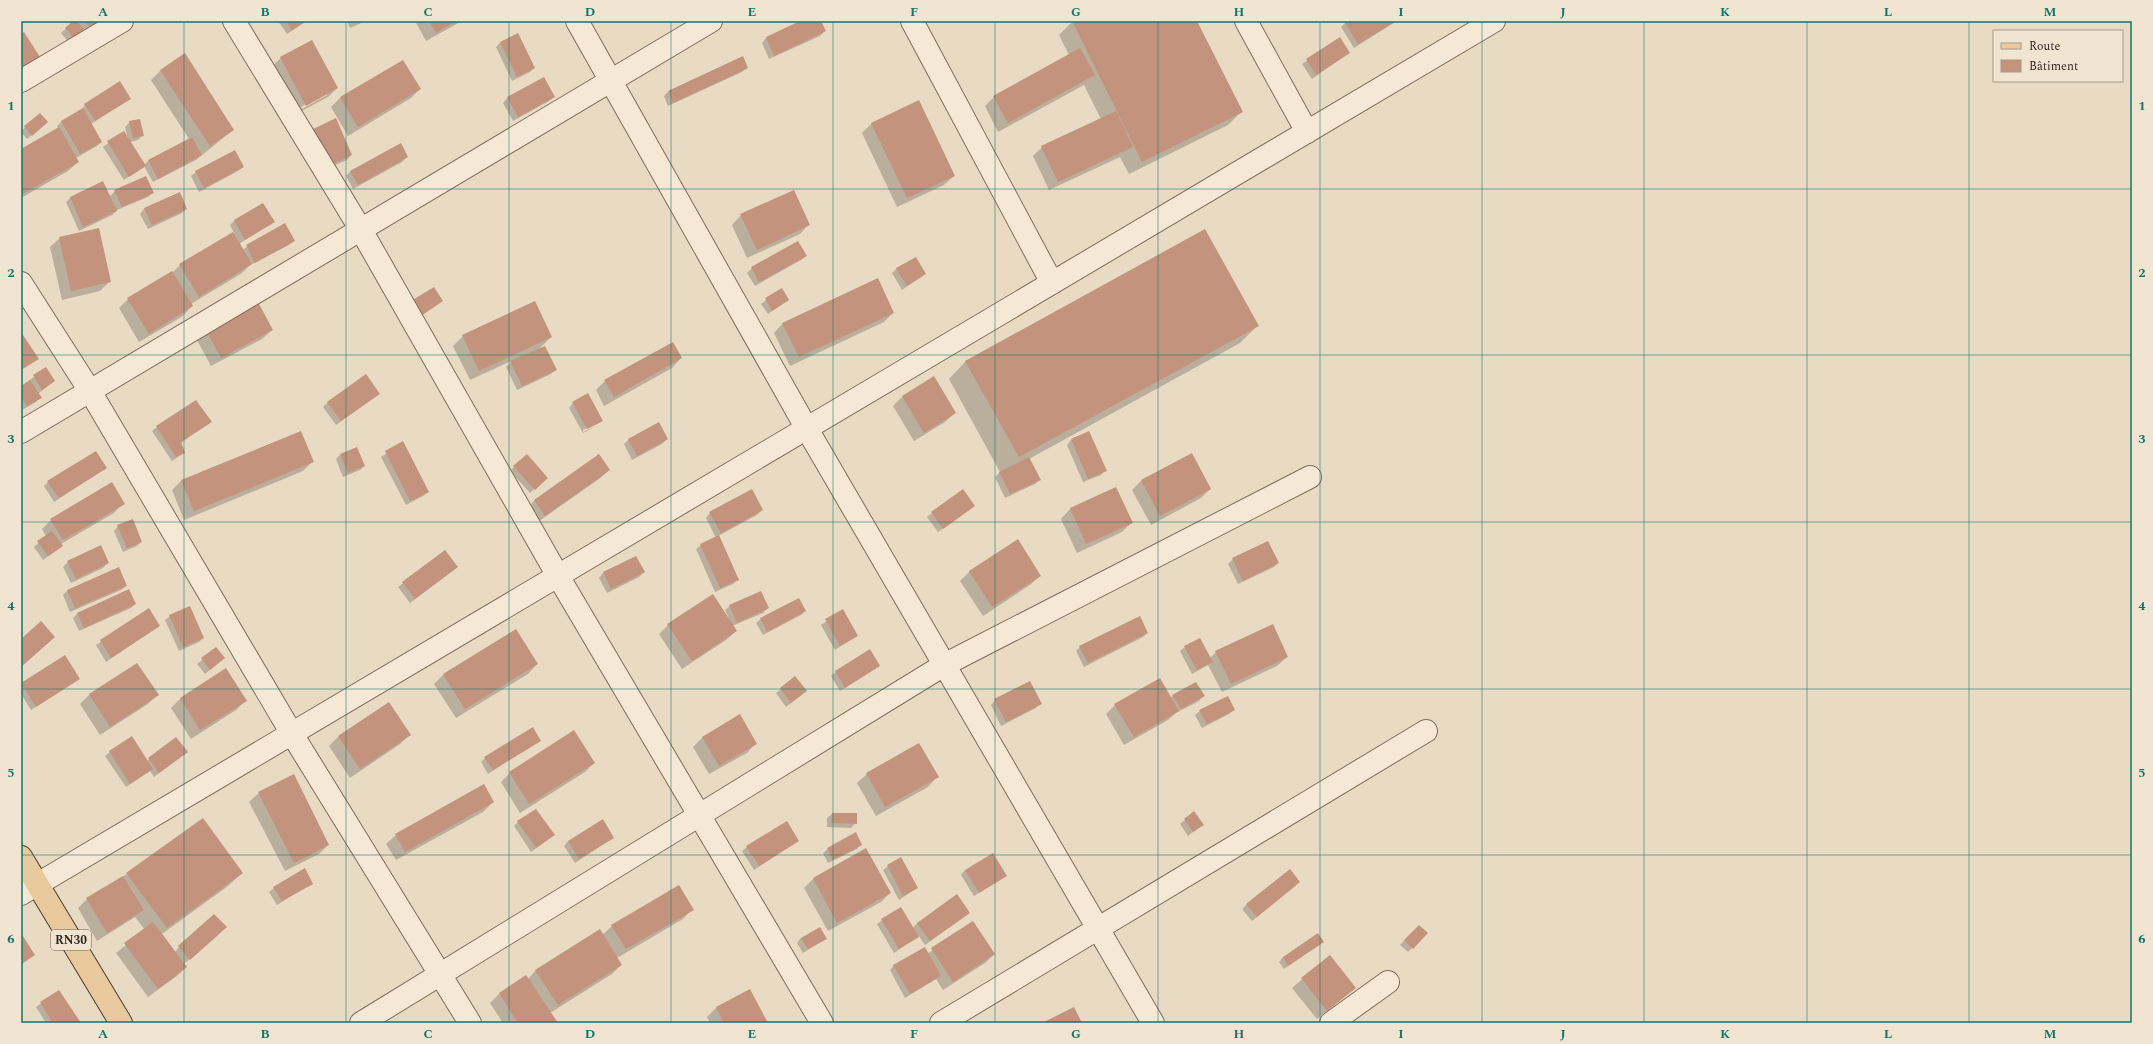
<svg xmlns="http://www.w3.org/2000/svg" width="2153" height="1044" viewBox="0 0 2153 1044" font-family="Spectral,serif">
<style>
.shadow{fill:#0003;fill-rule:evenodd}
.building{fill:#c4937d}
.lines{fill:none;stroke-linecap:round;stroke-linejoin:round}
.street-casing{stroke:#826c5c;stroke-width:24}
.primary-casing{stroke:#503b30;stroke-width:24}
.street{stroke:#f5e8d5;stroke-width:22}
.primary{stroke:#e9ca9e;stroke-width:22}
.grid{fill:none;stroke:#0f766e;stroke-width:1;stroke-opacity:0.55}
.labels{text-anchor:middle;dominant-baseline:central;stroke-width:3.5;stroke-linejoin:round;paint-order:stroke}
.shield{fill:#f1e5d2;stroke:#6c5f54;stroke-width:1}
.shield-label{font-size:12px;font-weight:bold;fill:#33261e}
.neatline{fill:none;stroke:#0f766e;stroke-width:1.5}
.grid-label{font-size:13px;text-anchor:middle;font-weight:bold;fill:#0f766e}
</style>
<rect width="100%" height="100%" fill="#e9dac3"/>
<g class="shadow">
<path d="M21 21H26L21 24Z"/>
<path d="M69 21H109L71 45 61 33 71 24Z"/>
<path d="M278 21H307L287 34Z"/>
<path d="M347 21H366L350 28Z"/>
<path d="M415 21H462L426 41Z"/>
<path d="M803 21H820L825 31 820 36 769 59 762 43 766 38Z"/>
<path d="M1073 21H1196L1242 111 1228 125 1129 174 1120 157 1049 190 1033 156 1042 147 1101 119 1084 85 998 132 985 106 994 97 1069 55 1059 35Z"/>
<path d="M1347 21H1397L1354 48 1341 27Z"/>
<path d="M518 35 534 68 530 72 512 81 496 47 500 43Z"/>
<path d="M1339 39 1349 53 1312 79 1302 64Z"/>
<path d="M281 58 337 88 328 97 296 114 271 67ZM327 93V95L302 109 301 107Z"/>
<path d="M742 58 747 68 742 72 668 106 664 96 668 92Z"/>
<path d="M403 61 420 89 411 98 348 136 331 107 340 98Z"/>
<path d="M161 70 233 130 196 160 153 182 144 166 124 180 103 147 124 132 128 139 125 127 130 122 143 135 138 140 130 142 144 165 148 161 189 139 151 80Z"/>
<path d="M544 78 554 96 549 101 513 121 503 103 507 98Z"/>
<path d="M130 98 91 124 101 142 97 146 76 158 78 162 68 171 21 198V150L59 129 57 126 62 121 81 110 85 105Z"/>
<path d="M872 123 954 176 944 185 897 207 862 133Z"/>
<path d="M25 127H42L27 139 21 132Z"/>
<path d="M309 131 351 155 347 160 321 171Z"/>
<path d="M400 144 407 157 402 162 353 189 346 176 350 172Z"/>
<path d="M243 167 238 171 199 192 191 176 196 172Z"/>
<path d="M103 183 109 197 115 191 152 193 148 197 117 210 112 215 79 231 66 202 70 198Z"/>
<path d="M179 193 186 209 182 213 148 229 140 214 144 209Z"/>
<path d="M263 205 273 222 239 244 242 250 285 224 294 240 289 245 250 265 242 273 191 304 192 306 183 316 139 342 119 308 128 299 172 273 180 265 234 233 230 225 234 221Z"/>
<path d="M741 215 809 224 800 234 747 258 732 225Z"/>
<path d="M60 238 110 281 100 291 62 300 50 247Z"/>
<path d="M806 256 801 260 755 286 747 273 752 268Z"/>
<path d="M897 268 925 274 902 290 892 273Z"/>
<path d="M781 289 788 300 768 314 761 304Z"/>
<path d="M893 313 884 322 790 366 774 333 783 323Z"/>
<path d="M1257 326 1240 343 1029 459 1039 480 1035 484 1005 498 995 477 1000 472 949 379 966 361Z"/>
<path d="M272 330 262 339 211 366 197 340 206 331Z"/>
<path d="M463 336 551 337 538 350 555 370 551 374 517 390 506 367 513 360 470 380 453 346Z"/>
<path d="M681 358 672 368 604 406 596 390 605 381Z"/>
<path d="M45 368 54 381 38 394 40 397 36 402 22 410 21 387Z"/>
<path d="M934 378 955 413 945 422 914 441 893 406 902 397Z"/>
<path d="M379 394 336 425 323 407 328 402Z"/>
<path d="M573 403 602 420 598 424V422L583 430V432L598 425 583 433 569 408Z"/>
<path d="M211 421 181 443 184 453 172 461 152 431 157 427Z"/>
<path d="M659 424 667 439 662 444 632 460 624 444 628 440Z"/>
<path d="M1089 432 1105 470 1101 475 1083 482 1067 445 1071 440Z"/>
<path d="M403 443 428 492 423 496 406 505 381 457Z"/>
<path d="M340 455 364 466 360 470 343 477 336 459Z"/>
<path d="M599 455 609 470 599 479 535 524 525 510 534 501Z"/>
<path d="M312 462 303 471 184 520 172 490 181 481Z"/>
<path d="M514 467 542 482 530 493 510 471Z"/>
<path d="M106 468 54 502 44 486 48 482Z"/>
<path d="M1141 481 1210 489 1201 498 1151 525 1132 490Z"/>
<path d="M1116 488 1131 523 1122 532 1077 553 1061 519 1070 509Z"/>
<path d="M963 491 974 506 938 532 927 517Z"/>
<path d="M123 503 114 513 61 544 62 546 57 550 43 560 34 547 46 536 42 529 51 520Z"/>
<path d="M762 510 757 515 718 536 737 580 733 584 715 592 696 549 701 545 716 538 706 518 710 513Z"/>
<path d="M118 526 141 542 137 546 123 552 114 531Z"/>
<path d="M1018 541 1040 576 1030 585 983 616 960 581 969 572Z"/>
<path d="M445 551 457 567 410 603 398 587Z"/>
<path d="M636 557 644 572 639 577 607 593 599 578 603 573Z"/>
<path d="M1233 559 1278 563 1274 567 1238 584 1228 564Z"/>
<path d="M68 562 108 563 103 568 71 583 63 567Z"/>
<path d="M126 586 121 590 70 612 63 595 67 591Z"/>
<path d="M129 590 135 604 131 608 79 631 73 618 77 614Z"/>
<path d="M730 606 768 608 763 613 732 626 736 631 726 640 682 669 659 634 668 625 729 619 725 610Z"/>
<path d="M148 610 159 626 106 662 96 645Z"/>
<path d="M842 610 857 636 835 650 821 625Z"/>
<path d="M805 611 801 615 763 635 756 623 761 619Z"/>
<path d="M170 616 203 638 199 642 179 651 165 620Z"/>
<path d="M1147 633 1143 637 1084 667 1076 651 1080 647Z"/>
<path d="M1185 647 1210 658 1216 652 1287 657 1277 666 1222 692 1208 665 1192 674 1180 651Z"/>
<path d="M216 649 219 662 205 674 197 664Z"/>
<path d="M64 657 79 678 31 710 21 694V684Z"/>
<path d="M137 664 157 695 148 704 100 735 80 704 89 695Z"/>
<path d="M537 664 528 674 456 718 434 684 444 674Z"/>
<path d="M879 665 840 691 831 676 836 672Z"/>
<path d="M781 689 801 695 786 707 776 693Z"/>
<path d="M1173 696H1203L1199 701 1176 713 1168 720 1124 745 1106 714 1115 705 1170 698Z"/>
<path d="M180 699 246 700 236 710 191 739 171 708Z"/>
<path d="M995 700 1040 703 1036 708 1001 726 991 705Z"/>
<path d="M1234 710 1229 714 1202 728 1195 715 1200 711Z"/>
<path d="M740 716 756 743 747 753 709 774 693 747 702 738Z"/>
<path d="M410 734 400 744 350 778 329 746 338 737Z"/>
<path d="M176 738 187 752 182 756 154 777 150 771 126 787 105 756 110 752 147 761Z"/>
<path d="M540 740 488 774 481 762 485 758Z"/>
<path d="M594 763 585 772 520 813 501 782 510 773Z"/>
<path d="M867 774 937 777 928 787 876 816 857 783Z"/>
<path d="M259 793 328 845 319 854 285 871 249 802Z"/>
<path d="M493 802 483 812 396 860 386 844 396 835Z"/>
<path d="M1194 813 1203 824 1188 836 1180 824Z"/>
<path d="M832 814 856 823 851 828 827 827V818Z"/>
<path d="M518 822 554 835 531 852 514 826Z"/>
<path d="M613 838 575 863 564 846 568 841Z"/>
<path d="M798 841 754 870 742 851 747 847Z"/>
<path d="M861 844 857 849 828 863 823 853 828 849Z"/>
<path d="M865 850 890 893 881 902 828 931 804 888 813 879Z"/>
<path d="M888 866 917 888 899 900 883 870Z"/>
<path d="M965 870 1006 876 974 896 961 875Z"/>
<path d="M242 873 228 886 162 934 175 952 179 947 221 932 184 964 186 967 177 976 148 997 116 953 145 930 135 917 97 941 78 908 87 899 127 874Z"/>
<path d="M311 884 277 905 269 892 274 888Z"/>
<path d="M1295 886 1252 921 1242 909 1247 904Z"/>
<path d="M900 908 913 928 917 923 969 913 925 945 919 936 894 953 877 924Z"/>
<path d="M692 909 683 919 617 958 621 965 612 974 550 1013 557 1023H503L490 1003 499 994 526 976 528 979 536 970 602 935 612 926Z"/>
<path d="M973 922 994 954 985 963 943 990 936 979 905 998 890 970 894 965 927 954Z"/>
<path d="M1419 926 1427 933 1408 952 1400 945Z"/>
<path d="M21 936 34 955 21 965Z"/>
<path d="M801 938 825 939 803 953 797 943Z"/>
<path d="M1323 942 1284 969 1279 962 1283 957Z"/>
<path d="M1330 956 1354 988 1317 1019 1292 988Z"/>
<path d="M749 990 767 1023H710L707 1017 716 1008Z"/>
<path d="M59 991 79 1023H46L36 1007Z"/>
</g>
<g class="building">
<path d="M73 21H77L87 33 76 41 65 28Z"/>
<path d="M85 21H107L92 31Z"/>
<path d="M286 21H306L292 30Z"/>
<path d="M429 21H456L436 33Z"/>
<path d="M800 21H821L826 31 774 56 766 37Z"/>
<path d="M1072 21H1197L1243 112 1142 162Z"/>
<path d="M1344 21H1396L1358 44Z"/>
<path d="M24 32 40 57 21 70V34Z"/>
<path d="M518 33 535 68 517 77 500 42Z"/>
<path d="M1340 37 1350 53 1316 75 1306 59Z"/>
<path d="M312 40 338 88 306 106 280 57Z"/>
<path d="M1080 48 1095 75 1008 123 993 96Z"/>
<path d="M185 53 234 130 210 146 160 70Z"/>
<path d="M743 56 748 68 673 103 668 91Z"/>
<path d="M403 60 421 89 358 127 340 97Z"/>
<path d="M544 77 555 97 518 117 507 97Z"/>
<path d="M120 81 131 99 95 121 84 104Z"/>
<path d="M919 100 955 176 907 198 871 123Z"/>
<path d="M83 108 102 142 80 154 61 121Z"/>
<path d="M1116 111 1133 147 1058 182 1041 146Z"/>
<path d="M40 113 48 122 32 136 24 126Z"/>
<path d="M336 118 352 155 326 167 309 131Z"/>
<path d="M140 119 144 136 133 138 129 121Z"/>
<path d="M59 127 79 162 21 195V149Z"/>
<path d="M124 131 146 166 129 177 107 141Z"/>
<path d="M192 137 202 155 158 179 148 160Z"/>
<path d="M401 143 408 157 358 185 350 171Z"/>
<path d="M235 150 244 167 204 188 195 171Z"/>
<path d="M146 176 154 193 122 207 114 190Z"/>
<path d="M103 181 117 211 83 227 70 197Z"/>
<path d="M794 190 810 225 757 250 740 214Z"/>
<path d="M180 192 187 209 152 225 144 208Z"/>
<path d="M263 203 275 222 245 240 234 220Z"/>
<path d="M285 223 295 241 255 263 246 245Z"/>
<path d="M99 228 111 282 71 291 59 237Z"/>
<path d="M1205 229 1259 326 1019 457 965 361Z"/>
<path d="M233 232 252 264 199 297 179 264Z"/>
<path d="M798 241 807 256 759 282 751 267Z"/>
<path d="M916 257 926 274 907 286 896 268Z"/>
<path d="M172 271 193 306 149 334 127 298Z"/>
<path d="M878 278 894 313 799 357 782 323Z"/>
<path d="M434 287 443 301 421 316 411 301Z"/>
<path d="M782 288 789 300 772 311 765 298Z"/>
<path d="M535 301 552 337 479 371 462 335Z"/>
<path d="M258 302 273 330 221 358 206 330Z"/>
<path d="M21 332 39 359 21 370Z"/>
<path d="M673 342 682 358 614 397 604 380Z"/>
<path d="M545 346 557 370 522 386 510 361Z"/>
<path d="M46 367 55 381 42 390 33 375Z"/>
<path d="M366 374 380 394 341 421 327 402Z"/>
<path d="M934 376 956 413 924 433 902 396Z"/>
<path d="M30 380 42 398 27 406 21 397V386Z"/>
<path d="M588 393 603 421 587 429 572 402Z"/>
<path d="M196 400 212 422 181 442 185 453 176 457 156 426Z"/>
<path d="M659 422 668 439 637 456 628 439Z"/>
<path d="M301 431 314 462 194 511 181 480Z"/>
<path d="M1089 431 1107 471 1088 479 1071 439Z"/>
<path d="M403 441 429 492 410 501 385 451Z"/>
<path d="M357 447 365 466 348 473 340 454Z"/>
<path d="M96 451 107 468 59 498 47 481Z"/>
<path d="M1192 453 1211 489 1160 516 1141 480Z"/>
<path d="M527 454 548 478 535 490 513 466Z"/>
<path d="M599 454 610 470 545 516 534 500Z"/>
<path d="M1029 457 1041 480 1010 494 999 472Z"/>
<path d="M112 482 125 504 63 540 50 519Z"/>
<path d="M1116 487 1133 523 1086 544 1070 508Z"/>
<path d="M752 489 763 510 721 533 709 512Z"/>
<path d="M963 489 975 506 943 529 931 512Z"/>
<path d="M133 519 142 542 127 548 117 525Z"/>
<path d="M52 531 63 546 48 556 37 541Z"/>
<path d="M719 535 739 580 720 588 700 544Z"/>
<path d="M1018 539 1041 576 992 607 969 571Z"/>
<path d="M1268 541 1279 563 1243 581 1232 558Z"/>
<path d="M101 545 109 563 76 579 67 561Z"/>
<path d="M445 550 458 567 415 599 402 582Z"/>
<path d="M636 556 645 572 611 589 603 572Z"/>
<path d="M119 567 127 586 75 608 67 590Z"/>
<path d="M129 589 136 604 84 628 77 613Z"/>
<path d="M761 591 769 608 737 623 729 605Z"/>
<path d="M713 594 737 631 692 661 667 624Z"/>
<path d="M799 598 806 611 767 632 760 618Z"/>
<path d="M190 606 204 638 183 647 169 615Z"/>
<path d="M149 608 160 626 111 658 100 640Z"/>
<path d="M843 609 858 636 840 646 825 619Z"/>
<path d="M1140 616 1148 633 1088 663 1079 646Z"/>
<path d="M41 621 55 637 21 667V639Z"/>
<path d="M1273 624 1288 657 1231 684 1215 651Z"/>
<path d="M516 629 538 664 465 709 443 674Z"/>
<path d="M1200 638 1213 662 1197 670 1184 646Z"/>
<path d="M216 647 225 658 210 670 201 658Z"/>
<path d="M870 649 880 666 845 688 835 671Z"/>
<path d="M65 655 80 679 36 707 21 683Z"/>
<path d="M137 663 159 695 110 727 89 694Z"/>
<path d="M226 668 247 701 200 730 180 698Z"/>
<path d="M795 676 807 691 791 703 780 688Z"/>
<path d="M1160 678 1179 711 1134 737 1114 704Z"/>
<path d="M1030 681 1042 704 1006 722 994 699Z"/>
<path d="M1196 682 1205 696 1181 709 1172 695Z"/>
<path d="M1228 696 1235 710 1207 724 1199 710Z"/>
<path d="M389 702 411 735 360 769 338 736Z"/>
<path d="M740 714 757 744 719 766 702 737Z"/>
<path d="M533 727 541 741 493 770 484 757Z"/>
<path d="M574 730 595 763 529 804 509 772Z"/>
<path d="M132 736 153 769 130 784 109 751Z"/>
<path d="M176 737 188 752 159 773 148 758Z"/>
<path d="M919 743 939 777 885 807 866 773Z"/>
<path d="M294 774 329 845 294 863 258 792Z"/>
<path d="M484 784 494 802 405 852 395 834Z"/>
<path d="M536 809 555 835 536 848 517 821Z"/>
<path d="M1194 811 1204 825 1193 832 1184 819Z"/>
<path d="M832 813H857V824L831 823Z"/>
<path d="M203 818 243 873 167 928 126 873Z"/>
<path d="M603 819 614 838 579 859 568 841Z"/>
<path d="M787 821 799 841 759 866 746 846Z"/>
<path d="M856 832 862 845 833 860 827 848Z"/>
<path d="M866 848 891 893 837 923 813 878Z"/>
<path d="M993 853 1007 876 979 893 965 870Z"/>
<path d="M901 857 918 888 903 896 887 865Z"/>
<path d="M305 868 313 884 282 901 273 887Z"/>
<path d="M1290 869 1300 882 1257 917 1246 904Z"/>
<path d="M123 876 144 910 107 933 86 898Z"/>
<path d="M679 885 694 910 626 949 611 925Z"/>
<path d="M957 894 970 913 930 941 917 923Z"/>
<path d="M901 907 919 937 899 949 881 919Z"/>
<path d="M214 914 227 927 190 960 178 946Z"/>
<path d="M973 921 995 954 953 982 931 948Z"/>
<path d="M153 922 187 967 158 989 124 943Z"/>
<path d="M1419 925 1428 933 1413 949 1404 940Z"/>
<path d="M820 927 827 939 808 949 801 938Z"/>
<path d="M600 929 622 965 558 1005 535 970Z"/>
<path d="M21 933 35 955 21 964Z"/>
<path d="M1318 933 1324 942 1288 966 1283 957Z"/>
<path d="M925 947 941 976 910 994 893 965Z"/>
<path d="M1330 955 1356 988 1327 1011 1301 978Z"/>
<path d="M526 975 558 1023H518L499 993Z"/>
<path d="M750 989 768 1023H724L716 1007Z"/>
<path d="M59 990 81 1023H53L40 1002Z"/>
<path d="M1074 1007 1082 1023H1042Z"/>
</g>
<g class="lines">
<g class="street-casing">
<g id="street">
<path d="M234 21 361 230 558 576 822 1023"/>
<path d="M577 21 807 429 1153 1023"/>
<path d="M912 21 1052 283"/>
<path d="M1246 21 1307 132"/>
<path d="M21 81 122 21"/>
<path d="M21 283 90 391 292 734 470 1023"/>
<path d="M21 432 711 21"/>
<path d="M21 894 1494 21"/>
<path d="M361 1023 944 665 1310 477"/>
<path d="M941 1023 1426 731"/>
<path d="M1331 1023 1388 982"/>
</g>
</g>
<g class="primary-casing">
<path id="primary" d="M21 857 121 1023"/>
</g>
<use href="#street" class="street"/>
<use href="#primary" class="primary"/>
</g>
<path class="grid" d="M184 21V1023M346 21V1023M509 21V1023M671 21V1023M833 21V1023M995 21V1023M1158 21V1023M1320 21V1023M1482 21V1023M1644 21V1023M1807 21V1023M1969 21V1023M21 189H2132M21 355H2132M21 522H2132M21 689H2132M21 855H2132"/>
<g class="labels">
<rect class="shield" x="51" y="930" width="40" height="20" rx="3"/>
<g class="shield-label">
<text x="71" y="940">RN30</text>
</g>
</g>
<rect width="2153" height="1044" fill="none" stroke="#f1e5d2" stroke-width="44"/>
<rect x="1993" y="30" width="130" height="52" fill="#f1e5d2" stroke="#a5998a"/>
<rect x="2001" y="43" width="20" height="6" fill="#e9ca9e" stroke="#a5998a"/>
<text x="2029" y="50" font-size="12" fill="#33261e">Route</text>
<rect x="2001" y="60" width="20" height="12" fill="#c4937d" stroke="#a5998a"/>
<text x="2029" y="70" font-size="12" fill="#33261e">Bâtiment</text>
<rect x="22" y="22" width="2109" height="1000" class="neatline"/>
<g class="grid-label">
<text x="103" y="16">A</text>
<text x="265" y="16">B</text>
<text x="428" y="16">C</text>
<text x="590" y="16">D</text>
<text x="752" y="16">E</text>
<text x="914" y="16">F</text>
<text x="1076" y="16">G</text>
<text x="1239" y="16">H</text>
<text x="1401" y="16">I</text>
<text x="1563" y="16">J</text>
<text x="1725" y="16">K</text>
<text x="1888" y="16">L</text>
<text x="2050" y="16">M</text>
<text x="11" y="110">1</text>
<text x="2142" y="110">1</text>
<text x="11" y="277">2</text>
<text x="2142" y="277">2</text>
<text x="11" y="443">3</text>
<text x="2142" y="443">3</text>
<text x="11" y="610">4</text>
<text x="2142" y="610">4</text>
<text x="11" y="777">5</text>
<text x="2142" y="777">5</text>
<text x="11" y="943">6</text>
<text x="2142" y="943">6</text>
<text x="103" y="1038">A</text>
<text x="265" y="1038">B</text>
<text x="428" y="1038">C</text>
<text x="590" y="1038">D</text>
<text x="752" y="1038">E</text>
<text x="914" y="1038">F</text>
<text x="1076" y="1038">G</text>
<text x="1239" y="1038">H</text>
<text x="1401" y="1038">I</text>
<text x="1563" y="1038">J</text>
<text x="1725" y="1038">K</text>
<text x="1888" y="1038">L</text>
<text x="2050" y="1038">M</text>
</g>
</svg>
